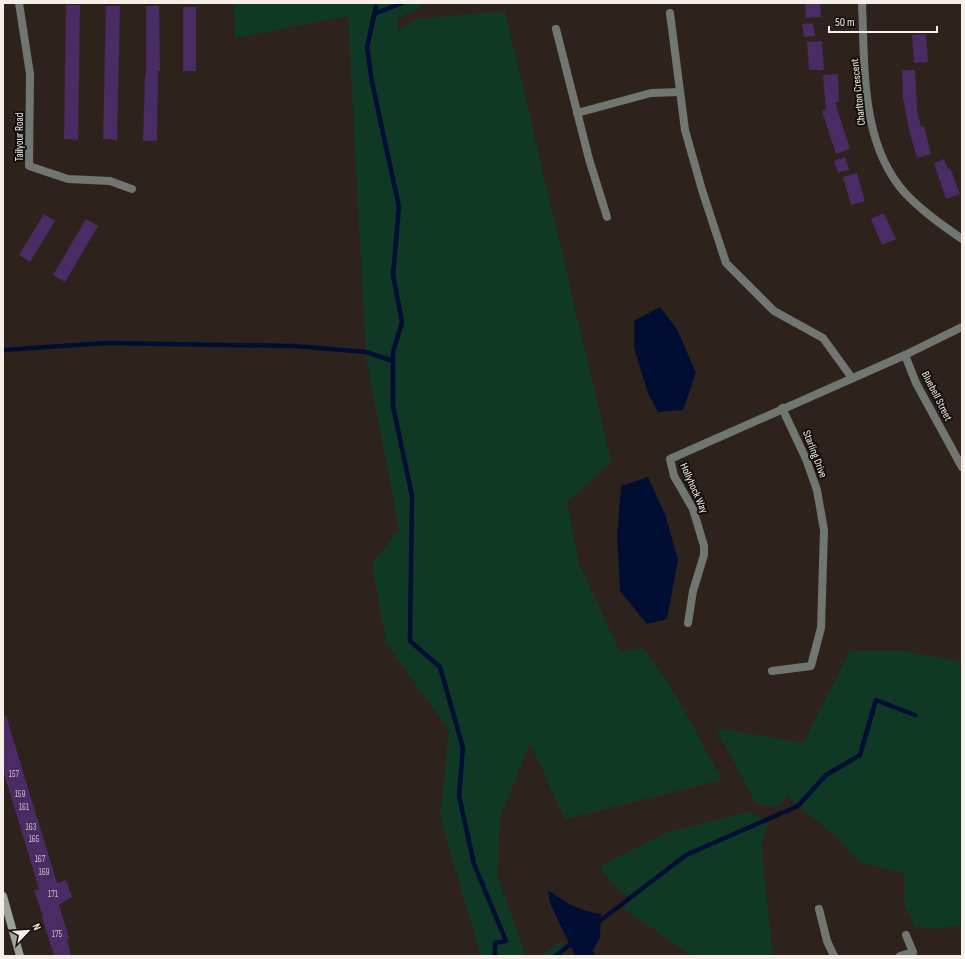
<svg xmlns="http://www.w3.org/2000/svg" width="965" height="959" viewBox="0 0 965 959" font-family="'Sofia Sans Condensed',sans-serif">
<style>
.green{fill:#0f3925}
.water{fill:#000e33}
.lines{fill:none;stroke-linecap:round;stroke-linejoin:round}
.stream{stroke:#000e33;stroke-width:4.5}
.building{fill:#4a2b63}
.minor{stroke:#707672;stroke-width:8}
.secondary{stroke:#9aa49d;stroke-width:8}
.labels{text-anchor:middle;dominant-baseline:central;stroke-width:4;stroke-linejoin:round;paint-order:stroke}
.number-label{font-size:9px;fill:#cbbdc8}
.street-label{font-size:11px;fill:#f6eee9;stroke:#130e0a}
</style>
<rect width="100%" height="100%" fill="#2e231c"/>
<g class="green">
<path d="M234 3H428L397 19 399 30 417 19 505 11 611 461 567 502 579 564 620 652 643 648C675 689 698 734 721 780L565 819 530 743 500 818 497 875 526 956H481L440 817 449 730 386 643 372 564 399 529 366 358 348 16 235 38Z"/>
<path d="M850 651H902L962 662V924L939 929 915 927 904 904V873L860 862 835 836 787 796 779 806 757 805 716 728 803 743Z"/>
<path d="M749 812 768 823 761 845 773 956H692L623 908 631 901 600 869 605 863 668 832Z"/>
<path d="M561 941 567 956H540L542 955Z"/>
</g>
<g class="water">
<path d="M660 307 677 329 696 373 683 410 658 412 648 393 634 348V321Z"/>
<path d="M648 477 665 514 678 560 667 619 647 624 620 591 617 537 621 486Z"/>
<path d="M548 890C563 901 581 912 601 914L600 937 593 950 595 956H575L550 903Z"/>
</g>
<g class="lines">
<g class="stream">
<path d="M376 7 367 47 372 82 399 207 393 275 402 322 393 352V406L412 496 410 641 440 667 463 748 459 796 474 864 506 941 495 943V956"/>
<path d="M374 14 402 3"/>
<path d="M3 350 106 343 294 346 366 352 393 361"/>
<path d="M596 924 686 855 798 806 826 775 860 755 876 700 915 715"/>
<path d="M556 956 573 942"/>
</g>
</g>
<g class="building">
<path d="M805 3H820L821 17 806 18Z"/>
<path d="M66 5H80L78 140 64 139Z"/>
<path d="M106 6H120L117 140 103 139Z"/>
<path d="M146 6H159L160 71H158L157 141H143L145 76H146Z"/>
<rect x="183" y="7" width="13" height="64"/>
<path d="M813 23 815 36 804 37 802 24Z"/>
<path d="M926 34 928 62 914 63 912 35Z"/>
<path d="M822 41 824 70H809L807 42Z"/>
<path d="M902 70H915L917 110 921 127 924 126 931 154 917 158 909 130 903 98Z"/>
<path d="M838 74 839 102H835L850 149 836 154 822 111 826 110 823 75Z"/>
<path d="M845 157 849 170 838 173 834 161Z"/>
<path d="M944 159 948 169 950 168 960 194 946 199 934 163Z"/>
<path d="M857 173 865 201 851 205 843 177Z"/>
<path d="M884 213 896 239 882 245 871 219Z"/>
<path d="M44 214 55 221 30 262 19 255Z"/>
<path d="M86 219 98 226 65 282 53 275Z"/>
<path d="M3 716H6L57 883 66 880 72 897 59 905 69 938 67 939 71 956H54L42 917 43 916 34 891 39 889 3 770Z"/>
</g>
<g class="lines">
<g class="minor">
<path d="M19 3 30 74 29 166 68 179 110 181 132 189"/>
<path d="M862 3C865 66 860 143 905 193 922 211 942 225 962 239"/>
<path d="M670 13 685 130 702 190 726 263 774 311 823 338 852 378"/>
<path d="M556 29 589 159 607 217"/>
<path d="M577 113 651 93 680 92"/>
<path d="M905 355 916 383 962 467"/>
<path d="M688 623 693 591 704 555V546L693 509 674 476 670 459 905 355 962 327"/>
<path d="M772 671 811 666 821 628 824 530 817 490 806 459 782 408"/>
<path d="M819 909 827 941 834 956"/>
<path d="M900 956 913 952 906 935"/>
</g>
<path class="secondary" d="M3 896 20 956"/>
</g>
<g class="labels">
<g class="number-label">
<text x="14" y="774">157</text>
<text x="20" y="794">159</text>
<text x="24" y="807">161</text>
<text x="31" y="827">163</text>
<text x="34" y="839">165</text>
<text x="40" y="859">167</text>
<text x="44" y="872">169</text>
<text x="53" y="894">171</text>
<text x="57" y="934">175</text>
</g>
<g class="street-label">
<text transform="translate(858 92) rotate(-96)">Charlton Crescent</text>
<text transform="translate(19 137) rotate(-90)">Tailyour Road</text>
<text transform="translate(937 396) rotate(63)">Bluebell Street</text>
<text transform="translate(815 454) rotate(69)">Starling Drive</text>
<text transform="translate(694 488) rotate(66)">Hollyhock Way</text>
</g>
</g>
<rect width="965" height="959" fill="none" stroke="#f6eee9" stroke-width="8"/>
<g transform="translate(28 931) rotate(65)" stroke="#130e0a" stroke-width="3" paint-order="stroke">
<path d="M0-3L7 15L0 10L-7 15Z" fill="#f6eee9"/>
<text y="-6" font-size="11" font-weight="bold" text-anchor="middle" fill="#f6eee9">N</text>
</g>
<path d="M829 26v6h108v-6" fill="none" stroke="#f6eee9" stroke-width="2"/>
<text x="835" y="26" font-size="12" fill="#f6eee9" stroke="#130e0a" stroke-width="3" paint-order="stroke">50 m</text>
</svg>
